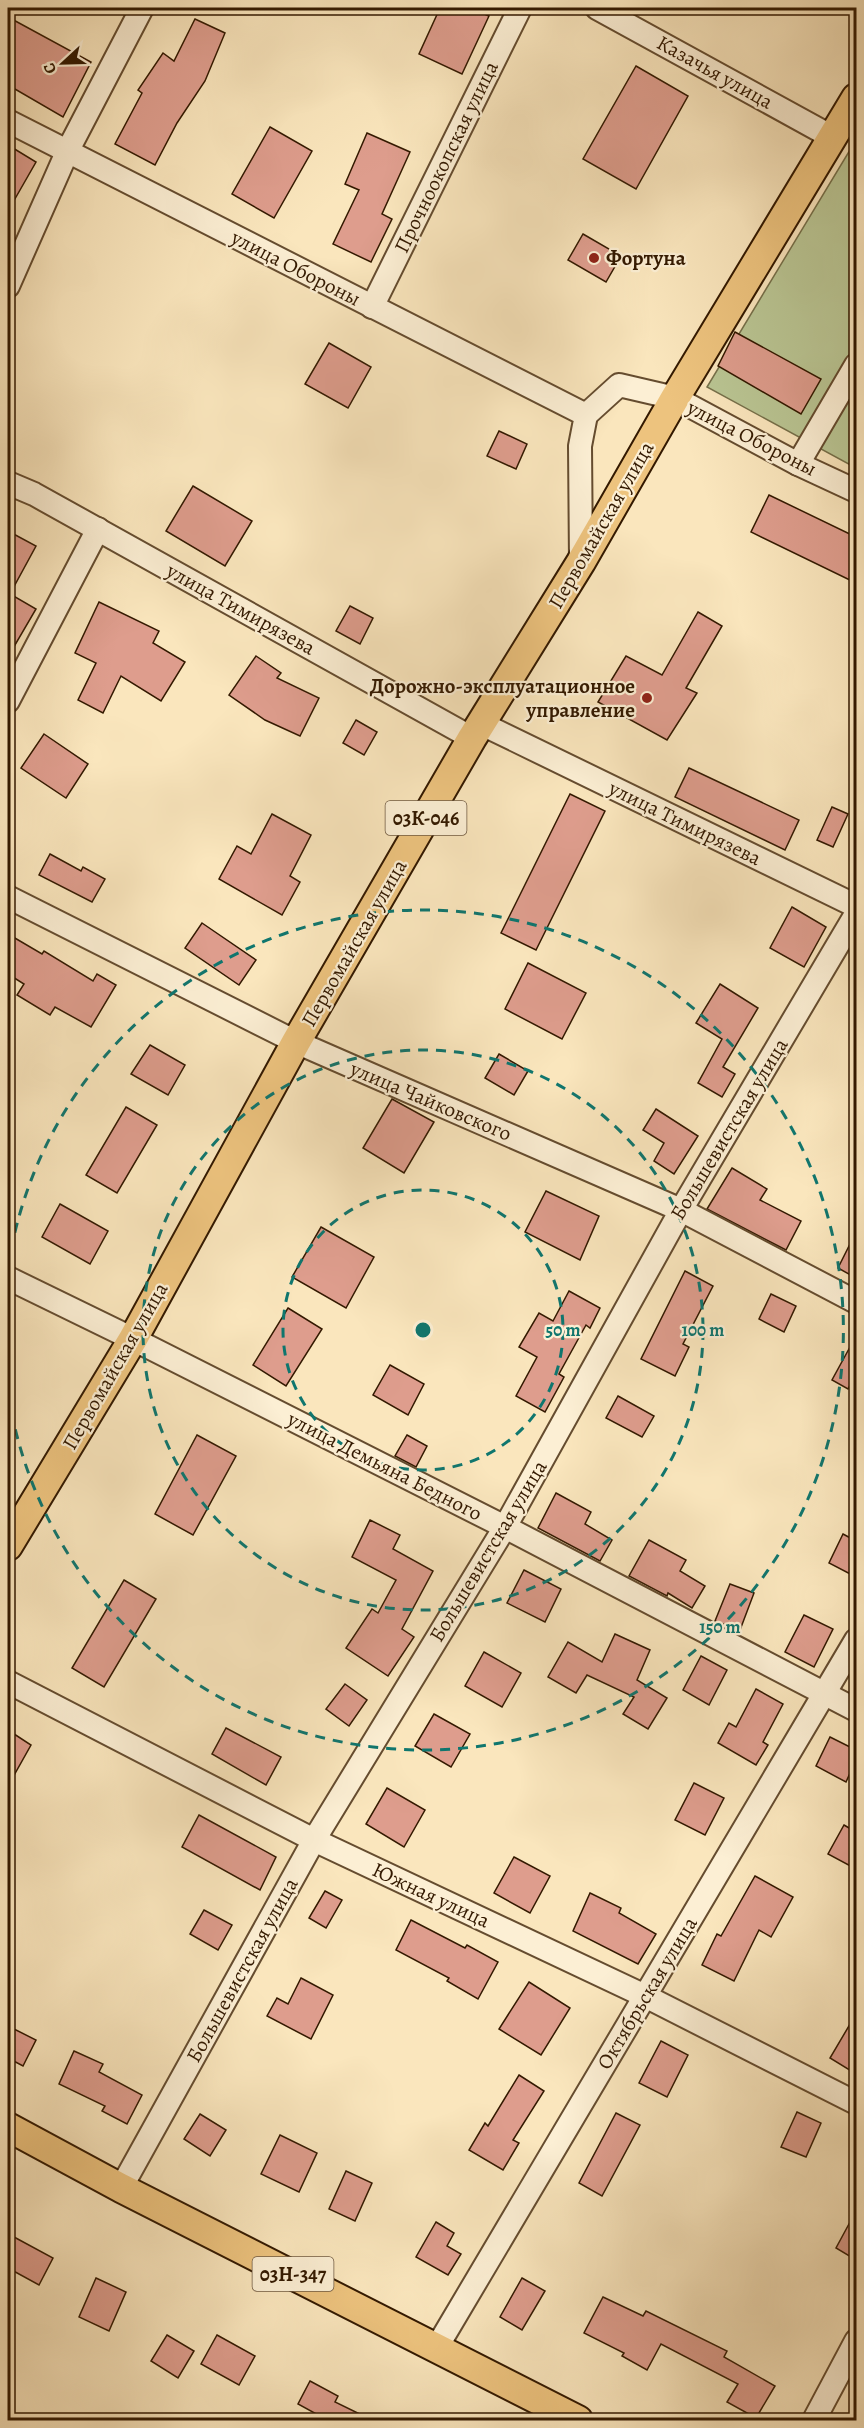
<svg xmlns="http://www.w3.org/2000/svg" width="864" height="2428" viewBox="0 0 864 2428" font-family="Alegreya,serif">
<style>
.green{fill:#bac694;stroke:#76704a;stroke-width:1.5}
.building{fill:#de9d8d;stroke:#331900;stroke-width:1.5}
.lines{fill:none;stroke-linecap:round;stroke-linejoin:round}
.minor-casing{stroke:#654c2f;stroke-width:26}
.major-casing{stroke:#331900;stroke-width:32}
.minor{stroke:#fcefd4;stroke-width:22}
.major{stroke:#edc37e;stroke-width:28}
.ring{fill:none;stroke:#0f766e;stroke-width:3;stroke-dasharray:10 8}
.poi-dot{fill:#8f2418;stroke:#fcefd4;stroke-width:2}
.labels{text-anchor:middle;dominant-baseline:central;stroke-width:4.5;stroke-linejoin:round;paint-order:stroke}
.shield{fill:#fcefd4;stroke:#6f5940;stroke-width:1.5}
.shield-label{font-size:20px;font-weight:bold;fill:#331900}
.street-label{font-size:21px;fill:#331900;stroke:#fcefd4}
.poi-label{font-size:21px;font-weight:bold;fill:#331900;stroke:#fcefd4;text-anchor:start}
.centre{fill:#0f766e;stroke:#fcefd4;stroke-width:3}
.ring-label{font-size:18px;text-anchor:middle;font-weight:bold;fill:#0f766e;stroke:#fcefd4;stroke-width:4.5;stroke-linejoin:round;paint-order:stroke}
</style>
<rect width="100%" height="100%" fill="#fae6bd"/>
<filter id="stains"><feTurbulence type="fractalNoise" baseFrequency=".00333" numOctaves="4"/><feColorMatrix values="0 0 0 0 .2 0 0 0 0 .09 0 0 0 0 .02 0 0 0 .5 -.17"/></filter>
<radialGradient id="worn" r=".72"><stop offset=".6" stop-color="#630" stop-opacity="0"/><stop offset="1" stop-color="#630" stop-opacity=".3"/></radialGradient>
<path class="green" d="M856 140V468L707 387Z"/>
<g class="building">
<path d="M440 8H470L489 16 462 74 419 54Z"/>
<path d="M8 17 91 62 63 117 8 85Z"/>
<path d="M195 19 225 33 205 81 177 123 155 165 115 144 142 93 138 90 163 53 174 61Z"/>
<path d="M636 66 688 96 636 189 583 159Z"/>
<path d="M270 127 312 151 274 218 232 194Z"/>
<path d="M367 133 410 152 382 214 392 219 371 262 333 244 359 190 345 184Z"/>
<path d="M8 145 36 162 8 211Z"/>
<path d="M583 234 621 256 606 282 568 260Z"/>
<path d="M735 332 821 379 801 414 718 366Z"/>
<path d="M329 343 371 367 348 408 305 384Z"/>
<path d="M499 431 527 444 516 469 487 456Z"/>
<path d="M193 486 252 521 225 566 166 531Z"/>
<path d="M769 495 856 537V583L751 532Z"/>
<path d="M8 531 36 546 10 594 36 609 8 657Z"/>
<path d="M99 602 159 631 153 643 185 662 161 701 121 676 103 713 78 700 96 663 75 653Z"/>
<path d="M350 606 373 618 360 644 336 631Z"/>
<path d="M698 612 722 626 686 688 697 693 667 740 598 702 626 656 662 675Z"/>
<path d="M256 656 281 673 277 678 319 698 300 736 265 720 229 695Z"/>
<path d="M356 720 377 732 364 755 343 743Z"/>
<path d="M44 734 88 764 66 798 21 768Z"/>
<path d="M689 768 799 820 785 850 675 797Z"/>
<path d="M570 794 605 811 536 950 501 933Z"/>
<path d="M832 807 848 814 833 847 817 840Z"/>
<path d="M272 814 311 835 290 876 300 882 282 915 219 879 237 846 251 854Z"/>
<path d="M50 854 81 871 83 867 105 879 92 902 39 875Z"/>
<path d="M792 907 826 927 804 967 770 948Z"/>
<path d="M202 923 256 960 239 985 185 948Z"/>
<path d="M8 934 42 954 44 951 93 981 97 974 116 985 91 1027 55 1007 50 1015 17 995 24 984 8 974Z"/>
<path d="M528 963 586 993 562 1039 505 1009Z"/>
<path d="M720 984 758 1008 723 1067 735 1074 722 1097 698 1083 722 1039 696 1023Z"/>
<path d="M150 1045 185 1065 168 1095 131 1074Z"/>
<path d="M499 1054 528 1071 514 1095 485 1078Z"/>
<path d="M392 1099 434 1122 404 1173 363 1148Z"/>
<path d="M126 1107 157 1125 117 1193 86 1175Z"/>
<path d="M656 1109 698 1136 674 1174 654 1161 664 1143 643 1130Z"/>
<path d="M732 1168 767 1189 760 1200 801 1221 786 1250 707 1209Z"/>
<path d="M546 1191 599 1216 580 1260 525 1232Z"/>
<path d="M60 1204 108 1231 90 1264 42 1237Z"/>
<path d="M321 1227 374 1257 346 1308 292 1277Z"/>
<path d="M856 1232V1278L838 1268Z"/>
<path d="M685 1271 713 1286 683 1344 689 1347 675 1376 641 1359Z"/>
<path d="M569 1291 600 1308 590 1328 586 1325 559 1374 564 1377 545 1412 516 1396 537 1357 519 1347 539 1313 553 1321Z"/>
<path d="M771 1294 796 1306 784 1332 759 1319Z"/>
<path d="M288 1308 322 1329 286 1386 253 1365Z"/>
<path d="M856 1336V1373L848 1389 832 1380Z"/>
<path d="M390 1365 424 1384 408 1415 373 1395Z"/>
<path d="M618 1396 654 1416 642 1437 606 1418Z"/>
<path d="M197 1435 236 1456 193 1535 155 1514Z"/>
<path d="M407 1435 427 1446 416 1467 395 1456Z"/>
<path d="M556 1493 591 1512 585 1524 612 1540 600 1561 538 1528Z"/>
<path d="M370 1520 400 1535 393 1549 433 1571 402 1629 414 1637 388 1676 346 1648 372 1609 378 1613 396 1580 352 1557Z"/>
<path d="M843 1534 856 1541V1577L829 1563Z"/>
<path d="M649 1540 686 1560 680 1571 705 1586 692 1608 668 1593 667 1596 629 1576Z"/>
<path d="M524 1570 561 1589 545 1622 507 1603Z"/>
<path d="M124 1580 156 1599 104 1687 72 1668Z"/>
<path d="M730 1584 754 1593 740 1630 715 1621Z"/>
<path d="M804 1615 833 1629 814 1667 785 1652Z"/>
<path d="M615 1634 650 1650 637 1680 667 1698 648 1729 623 1714 634 1697 587 1675 576 1693 548 1677 568 1642 602 1662Z"/>
<path d="M484 1652 521 1673 502 1707 465 1686Z"/>
<path d="M701 1656 727 1670 709 1705 683 1690Z"/>
<path d="M345 1684 367 1700 349 1726 326 1709Z"/>
<path d="M756 1689 783 1704 763 1742 768 1745 756 1765 718 1743 729 1723 736 1727Z"/>
<path d="M434 1714 470 1734 451 1767 415 1746Z"/>
<path d="M226 1728 281 1757 266 1785 212 1754Z"/>
<path d="M8 1730 31 1745 8 1786Z"/>
<path d="M830 1737 856 1750V1760L846 1782 816 1766Z"/>
<path d="M694 1783 724 1798 705 1835 675 1820Z"/>
<path d="M387 1788 425 1810 404 1847 366 1824Z"/>
<path d="M199 1815 276 1857 260 1890 182 1847Z"/>
<path d="M844 1825 856 1832V1869L828 1854Z"/>
<path d="M514 1857 550 1876 530 1913 494 1893Z"/>
<path d="M755 1876 793 1897 771 1937 759 1930 734 1981 702 1965 717 1934 721 1936Z"/>
<path d="M325 1891 342 1900 326 1928 309 1918Z"/>
<path d="M590 1893 621 1908 619 1913 656 1934 638 1964 573 1931Z"/>
<path d="M204 1910 232 1925 218 1950 190 1934Z"/>
<path d="M411 1920 465 1948 467 1945 498 1962 478 1999 447 1981 449 1978 396 1950Z"/>
<path d="M301 1978 333 1995 311 2039 267 2016 277 1998 288 2004Z"/>
<path d="M529 1982 570 2008 541 2055 499 2029Z"/>
<path d="M856 2014V2074L830 2058Z"/>
<path d="M8 2026 36 2040 23 2066 8 2058Z"/>
<path d="M661 2041 688 2055 667 2097 639 2083Z"/>
<path d="M74 2051 103 2064 99 2072 142 2095 127 2124 102 2111 105 2106 59 2084Z"/>
<path d="M519 2075 544 2091 513 2140 519 2143 503 2170 469 2150 485 2123 488 2126Z"/>
<path d="M797 2112 821 2123 806 2157 781 2147Z"/>
<path d="M616 2113 640 2125 602 2196 579 2183Z"/>
<path d="M200 2114 226 2130 210 2156 184 2139Z"/>
<path d="M280 2135 317 2153 299 2192 261 2174Z"/>
<path d="M346 2171 372 2183 355 2221 329 2209Z"/>
<path d="M856 2211V2260L836 2248Z"/>
<path d="M436 2222 454 2233 447 2246 461 2254 448 2275 416 2257Z"/>
<path d="M14 2237 53 2258 39 2285 8 2268V2249Z"/>
<path d="M96 2278 126 2292 109 2331 79 2317Z"/>
<path d="M522 2278 545 2291 522 2330 500 2317Z"/>
<path d="M603 2297 643 2316 646 2311 727 2351 724 2357 775 2386 756 2418 727 2402 738 2384 661 2344 647 2370 622 2356 624 2353 584 2333Z"/>
<path d="M167 2335 194 2351 178 2378 151 2361Z"/>
<path d="M217 2335 255 2356 239 2385 201 2364Z"/>
<path d="M310 2381 338 2396 335 2402 374 2421H329L298 2404Z"/>
</g>
<g class="lines">
<g class="minor-casing">
<g id="minor">
<path d="M597 8 832 137"/>
<path d="M8 121 586 415 580 446 581 562"/>
<path d="M8 286 68 150 142 8"/>
<path d="M372 307 520 8"/>
<path d="M586 415 619 385 675 398 798 464 856 491"/>
<path d="M798 464 856 365"/>
<path d="M8 483 34 494 472 738"/>
<path d="M8 701 98 529"/>
<path d="M482 724 856 906"/>
<path d="M8 897 296 1042 681 1210 856 1302"/>
<path d="M8 1278 133 1339 505 1527 856 1710"/>
<path d="M8 1682 314 1840 645 1996 856 2103"/>
<path d="M121 2188 314 1840 505 1527 681 1210 856 914"/>
<path d="M437 2347 856 1640"/>
<path d="M814 2420 856 2341"/>
</g>
</g>
<g class="major-casing">
<g id="major">
<path d="M8 1546 133 1339 296 1042 472 738 581 562 675 398 856 98"/>
<path d="M8 2127 121 2188 578 2420"/>
</g>
</g>
<use href="#minor" class="minor"/>
<use href="#major" class="major"/>
</g>
<g class="ring">
<circle cx="423" cy="1330" r="140"/>
<circle cx="423" cy="1330" r="280"/>
<path d="M8 1268A420 420 0 1 1 8 1392"/>
</g>
<g class="poi-dot">
<circle cx="594" cy="258" r="6"/>
<circle cx="647" cy="698" r="6"/>
</g>
<g class="labels">
<g class="shield">
<rect x="385.5" y="801" width="81" height="34" rx="4.5"/>
<rect x="252.5" y="2257" width="81" height="34" rx="4.5"/>
</g>
<g class="shield-label">
<text x="426" y="818">03К-046</text>
<text x="293" y="2274">03Н-347</text>
</g>
<g class="street-label">
<text transform="translate(715 72) rotate(29)">Казачья улица</text>
<text transform="translate(446 157) rotate(-64)">Прочноокопская улица</text>
<text transform="translate(296 268) rotate(27)">улица Обороны</text>
<text transform="translate(752 438) rotate(27)">улица Обороны</text>
<text transform="translate(601 525) rotate(-60)">Первомайская улица</text>
<text transform="translate(241 609) rotate(29)">улица Тимирязева</text>
<text transform="translate(685 823) rotate(26)">улица Тимирязева</text>
<text transform="translate(354 943) rotate(-60)">Первомайская улица</text>
<text transform="translate(431 1101) rotate(23)">улица Чайковского</text>
<text transform="translate(729 1129) rotate(-59)">Большевистская улица</text>
<text transform="translate(115 1366) rotate(-60)">Первомайская улица</text>
<text transform="translate(385 1466) rotate(27)">улица Демьяна Бедного</text>
<text transform="translate(488 1551) rotate(-59)">Большевистская улица</text>
<text transform="translate(431 1895) rotate(25)">Южная улица</text>
<text transform="translate(242 1970) rotate(-61)">Большевистская улица</text>
<text transform="translate(647 1993) rotate(-59)">Октябрьская улица</text>
</g>
<g class="poi-label">
<text x="606" y="258">Фортуна</text>
<text x="635" y="686" text-anchor="end">Дорожно-эксплуатационное<tspan x="635" dy="24">управление</tspan></text>
</g>
</g>
<circle cx="423" cy="1330" r="9" class="centre"/>
<g class="ring-label">
<text x="563" y="1336">50 m</text>
<text x="703" y="1336">100 m</text>
<text x="720" y="1633">150 m</text>
</g>
<rect width="864" height="2428" fill="none" stroke="#fae6bd" stroke-width="30"/>
<rect x="9" y="9" width="846" height="2410" fill="none" stroke="#331900" stroke-width="3"/>
<rect x="15" y="15" width="834" height="2398" fill="none" stroke="#331900" stroke-width="1.5"/>
<g transform="translate(63 63) rotate(248)" stroke="#fcefd4" stroke-width="4.5" paint-order="stroke">
<path d="M0-4.5L10 22L0 15L-10 22Z" fill="#331900"/>
<text y="-9" font-size="16" font-weight="bold" text-anchor="middle" fill="#331900">С</text>
</g>
<rect width="100%" height="100%" filter="url(#stains)"/>
<rect width="100%" height="100%" fill="url(#worn)"/>
</svg>
